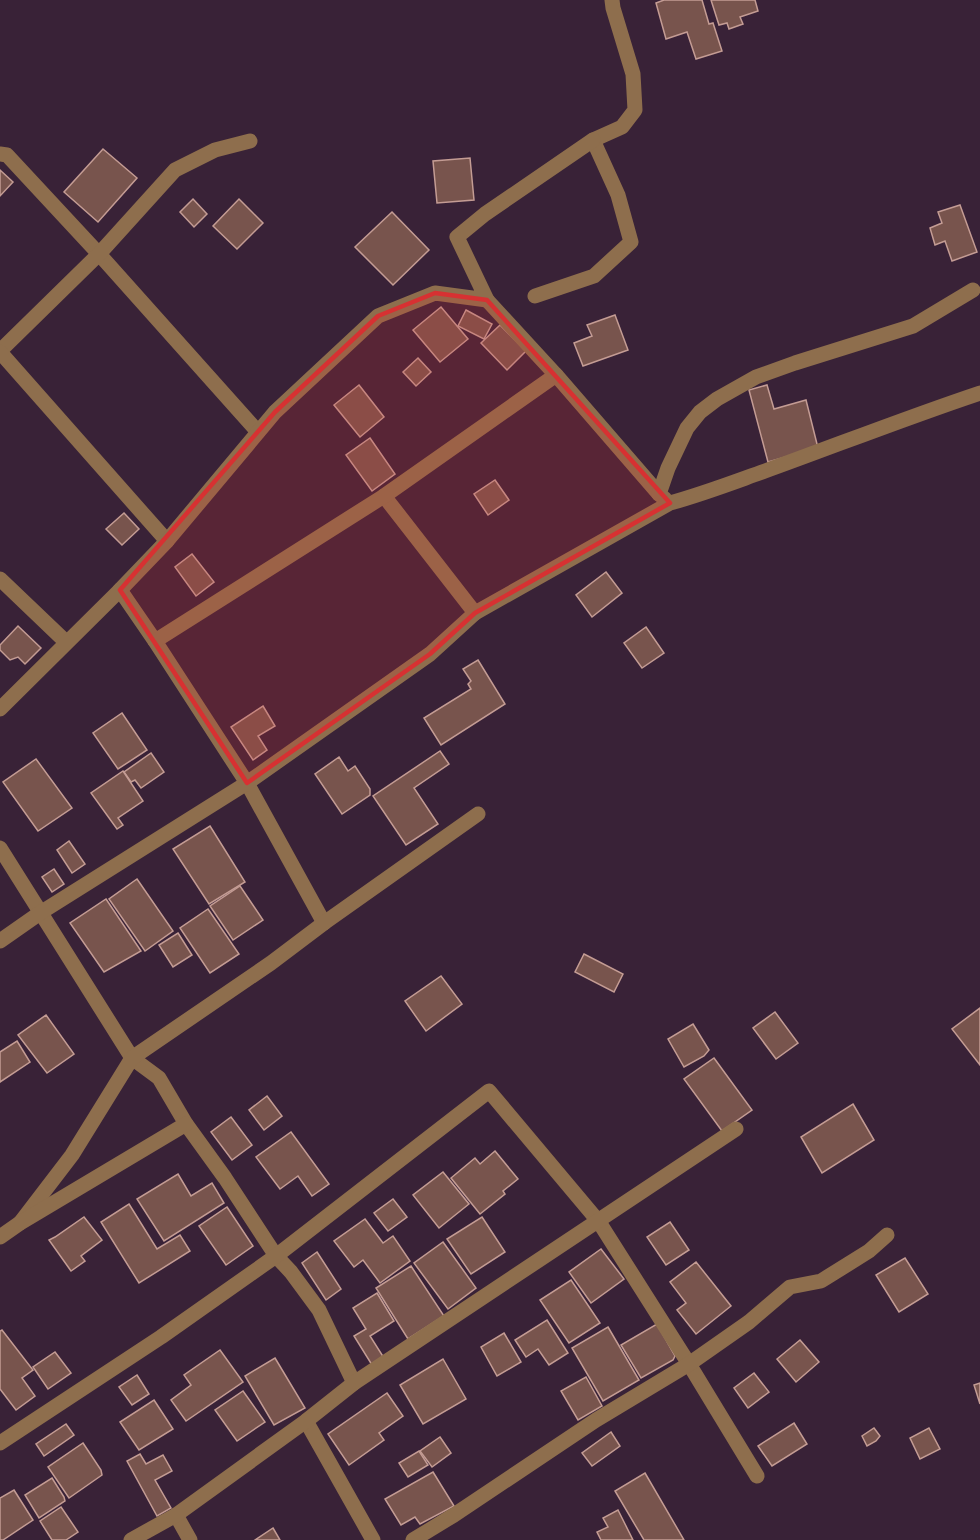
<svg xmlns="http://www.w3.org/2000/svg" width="980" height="1540" viewBox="0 0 980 1540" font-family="Karla,sans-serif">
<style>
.building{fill:#78544d;stroke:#c49c94;stroke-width:1.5}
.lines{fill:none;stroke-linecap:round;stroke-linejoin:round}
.minor{stroke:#8e6e4d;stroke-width:15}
.marked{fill:#d73132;fill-opacity:0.2;stroke:#d73132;stroke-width:4.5;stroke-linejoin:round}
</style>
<rect width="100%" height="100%" fill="#392237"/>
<g class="building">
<path d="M664 0H702L709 24 713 23 722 51 696 59 687 32 666 39 656 3Z"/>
<path d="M711 0H755L758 11 740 17 743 24 729 29 727 23 719 25Z"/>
<path d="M103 149 137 178 98 222 64 192Z"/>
<path d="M470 158 474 200 437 203 433 161Z"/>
<path d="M0 170 13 182 0 196Z"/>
<path d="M193 199 207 214 194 227 180 212Z"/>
<path d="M239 199 263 223 237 249 213 226Z"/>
<path d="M960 205 977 252 952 261 945 241 935 245 930 228 942 223 938 212Z"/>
<path d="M392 212 429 250 393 285 355 247Z"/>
<path d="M441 307 468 339 440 362 413 330Z"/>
<path d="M466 310 492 324 484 339 458 326Z"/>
<path d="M615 315 628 350 583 366 574 343 592 336 587 325Z"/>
<path d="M500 325 526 351 507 370 481 343Z"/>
<path d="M418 358 431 372 416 386 403 372Z"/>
<path d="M359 385 384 417 360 437 334 405Z"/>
<path d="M767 385 774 409 806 400 818 448 768 462 749 390Z"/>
<path d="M370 438 395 474 372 491 346 455Z"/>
<path d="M495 480 509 500 488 515 474 494Z"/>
<path d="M124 513 139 529 122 545 106 529Z"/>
<path d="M192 554 214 582 196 596 175 567Z"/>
<path d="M606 572 622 593 592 617 576 595Z"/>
<path d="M18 626 41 648 25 664 18 657 10 660 0 650V645Z"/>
<path d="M646 627 664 653 642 668 624 643Z"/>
<path d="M478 660 505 704 441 745 424 718 471 689 468 684 471 681 463 669Z"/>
<path d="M263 706 275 726 258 736 267 750 253 760 231 727Z"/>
<path d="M122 713 147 750 118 769 93 733Z"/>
<path d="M440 751 449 764 414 788 438 824 406 845 373 796Z"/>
<path d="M151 753 164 772 141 788 135 780 131 782 124 772Z"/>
<path d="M339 757 348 771 355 766 370 789V795L342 814 315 774Z"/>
<path d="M36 759 72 808 38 831 3 782Z"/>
<path d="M123 771 143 801 118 818 123 825 117 829 91 793Z"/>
<path d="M210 826 245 882 209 904 173 849Z"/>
<path d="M69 841 85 864 72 873 57 850Z"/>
<path d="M54 869 64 884 52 892 42 877Z"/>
<path d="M137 879 173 931 145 951 109 899Z"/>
<path d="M240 886 263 920 233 940 210 906Z"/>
<path d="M106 899 141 951 104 972 70 923Z"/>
<path d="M208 909 239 954 210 973 180 928Z"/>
<path d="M178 933 192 955 173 967 159 945Z"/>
<path d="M584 954 623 974 614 992 575 972Z"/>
<path d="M441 976 462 1004 426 1031 405 1001Z"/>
<path d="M980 1008V1065L952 1029Z"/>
<path d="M775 1012 798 1043 776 1059 753 1028Z"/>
<path d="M46 1015 74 1054 47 1073 18 1035Z"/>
<path d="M693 1024 709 1050 704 1056 684 1067 668 1039Z"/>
<path d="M17 1041 30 1062 0 1082V1052Z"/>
<path d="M714 1058 752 1110 722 1131 684 1079Z"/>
<path d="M267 1096 282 1116 264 1130 249 1110Z"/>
<path d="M853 1104 874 1140 822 1173 801 1137Z"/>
<path d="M231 1117 252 1145 232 1160 211 1132Z"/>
<path d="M291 1132 329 1184 312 1196 298 1176 280 1189 256 1157Z"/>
<path d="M495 1151 518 1179 503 1191 505 1194 480 1214 451 1178 475 1158 480 1164Z"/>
<path d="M443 1172 469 1204 439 1228 413 1195Z"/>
<path d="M178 1174 191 1196 212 1183 224 1203 164 1241 137 1199Z"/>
<path d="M393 1199 407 1217 388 1231 374 1213Z"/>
<path d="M129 1204 157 1249 180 1235 190 1251 139 1283 101 1222Z"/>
<path d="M227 1207 253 1246 226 1265 199 1226Z"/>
<path d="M84 1217 102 1240 81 1256 85 1261 71 1271 49 1240 55 1237Z"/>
<path d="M482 1217 505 1252 471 1274 447 1239Z"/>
<path d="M365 1219 383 1243 393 1236 410 1261 380 1283 363 1260 354 1267 334 1241Z"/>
<path d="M670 1222 689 1250 666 1265 647 1237Z"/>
<path d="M443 1242 476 1288 448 1309 414 1263Z"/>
<path d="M601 1249 624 1279 591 1303 569 1272Z"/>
<path d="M317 1252 341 1289 326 1300 302 1263Z"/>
<path d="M905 1258 928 1294 899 1312 876 1275Z"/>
<path d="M696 1262 731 1306 696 1334 677 1310 686 1303 670 1282Z"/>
<path d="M411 1266 444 1316 408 1339 376 1288Z"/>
<path d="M571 1280 600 1323 569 1343 540 1300Z"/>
<path d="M377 1293 394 1321 370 1336 384 1358 372 1365 354 1336 366 1329 353 1308Z"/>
<path d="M547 1320 568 1353 549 1365 538 1349 526 1357 515 1340Z"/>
<path d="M657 1324 675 1356 673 1360 641 1378 621 1345Z"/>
<path d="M608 1327 639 1380 603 1401 572 1348Z"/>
<path d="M2 1330 33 1370 22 1378 35 1396 16 1410 0 1389V1331Z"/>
<path d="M504 1333 521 1362 497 1376 481 1347Z"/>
<path d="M800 1340 819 1362 796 1382 777 1359Z"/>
<path d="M220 1350 243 1382 186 1421 171 1400 191 1385 184 1375Z"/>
<path d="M55 1352 71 1373 48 1389 33 1367Z"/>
<path d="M275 1358 305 1408 274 1425 245 1376Z"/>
<path d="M443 1359 466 1399 423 1424 400 1385Z"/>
<path d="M754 1373 769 1392 748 1408 734 1388Z"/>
<path d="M137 1375 149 1394 132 1405 119 1387Z"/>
<path d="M586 1377 602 1406 578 1420 561 1391Z"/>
<path d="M980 1383V1404L974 1385Z"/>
<path d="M243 1391 265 1422 237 1441 215 1410Z"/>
<path d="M387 1393 403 1416 379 1433 384 1440 349 1465 328 1434Z"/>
<path d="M154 1400 173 1429 139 1450 120 1422Z"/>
<path d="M794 1423 807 1444 772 1466 758 1446Z"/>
<path d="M66 1424 74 1435 44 1456 36 1444Z"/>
<path d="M874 1428 880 1436 876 1441 867 1446 862 1436Z"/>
<path d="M929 1428 940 1449 920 1459 910 1438Z"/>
<path d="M611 1432 620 1446 592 1466 582 1453Z"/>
<path d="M440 1437 451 1453 432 1467 420 1451Z"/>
<path d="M83 1443 101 1470 102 1475 69 1498 48 1467Z"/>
<path d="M419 1451 428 1465 408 1477 399 1463Z"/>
<path d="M140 1454 146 1464 163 1455 172 1471 155 1480 171 1508 157 1516 127 1461Z"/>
<path d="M433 1472 454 1506 420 1524 415 1517 401 1525 385 1499Z"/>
<path d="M645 1473 684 1540H644L615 1491Z"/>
<path d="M52 1478 64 1497 65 1501 39 1518 25 1495Z"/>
<path d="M14 1490 33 1520 3 1540H0V1498Z"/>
<path d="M61 1507 78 1532 66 1540H52L40 1521Z"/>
<path d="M618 1510 633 1540H601L597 1532 608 1527 603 1518Z"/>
<path d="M273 1528 280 1540H255Z"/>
</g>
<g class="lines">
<g class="minor">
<path d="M0 154 7 155 99 254 258 432"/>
<path d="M535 296 594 276 631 242 618 195 593 140 622 127 635 110 633 74 613 8 612 0"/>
<path d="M487 300 556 375 659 494 665 499"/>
<path d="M0 351 99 254 175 170 215 150 250 141"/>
<path d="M0 352 167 541"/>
<path d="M659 494 668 468 687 428 700 412 717 399 756 377 795 363 913 326 973 290"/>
<path d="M384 496 475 613"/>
<path d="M0 579 66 642"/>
<path d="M120 590 155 641 247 783 324 923"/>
<path d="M155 641 384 496 556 375"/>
<path d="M0 709 120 590 167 541 275 412 378 316 435 293 487 300 457 237 485 214 593 140"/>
<path d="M0 848 132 1058 159 1078 186 1124 225 1178 276 1256 291 1272 319 1310 354 1383"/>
<path d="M0 941 40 913 247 783 430 654 475 613 670 503C703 494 734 482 765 471 837 445 908 417 980 393"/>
<path d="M20 1223 72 1155 132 1058 271 963 324 923 478 814"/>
<path d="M0 1237 20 1223 186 1124"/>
<path d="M306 1421 373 1540"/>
<path d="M0 1443 161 1337 276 1256 489 1091 599 1222 689 1364 757 1476"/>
<path d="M176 1515 190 1540"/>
<path d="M131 1540 176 1515 306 1421 354 1383 736 1129"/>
<path d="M413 1540 454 1515 596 1420 689 1364 749 1322 790 1287 821 1281 869 1251 887 1235"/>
</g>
</g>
<path class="marked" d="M435 293 487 300 670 503 475 613 430 654 247 783 120 590 275 412 378 316Z"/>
</svg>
